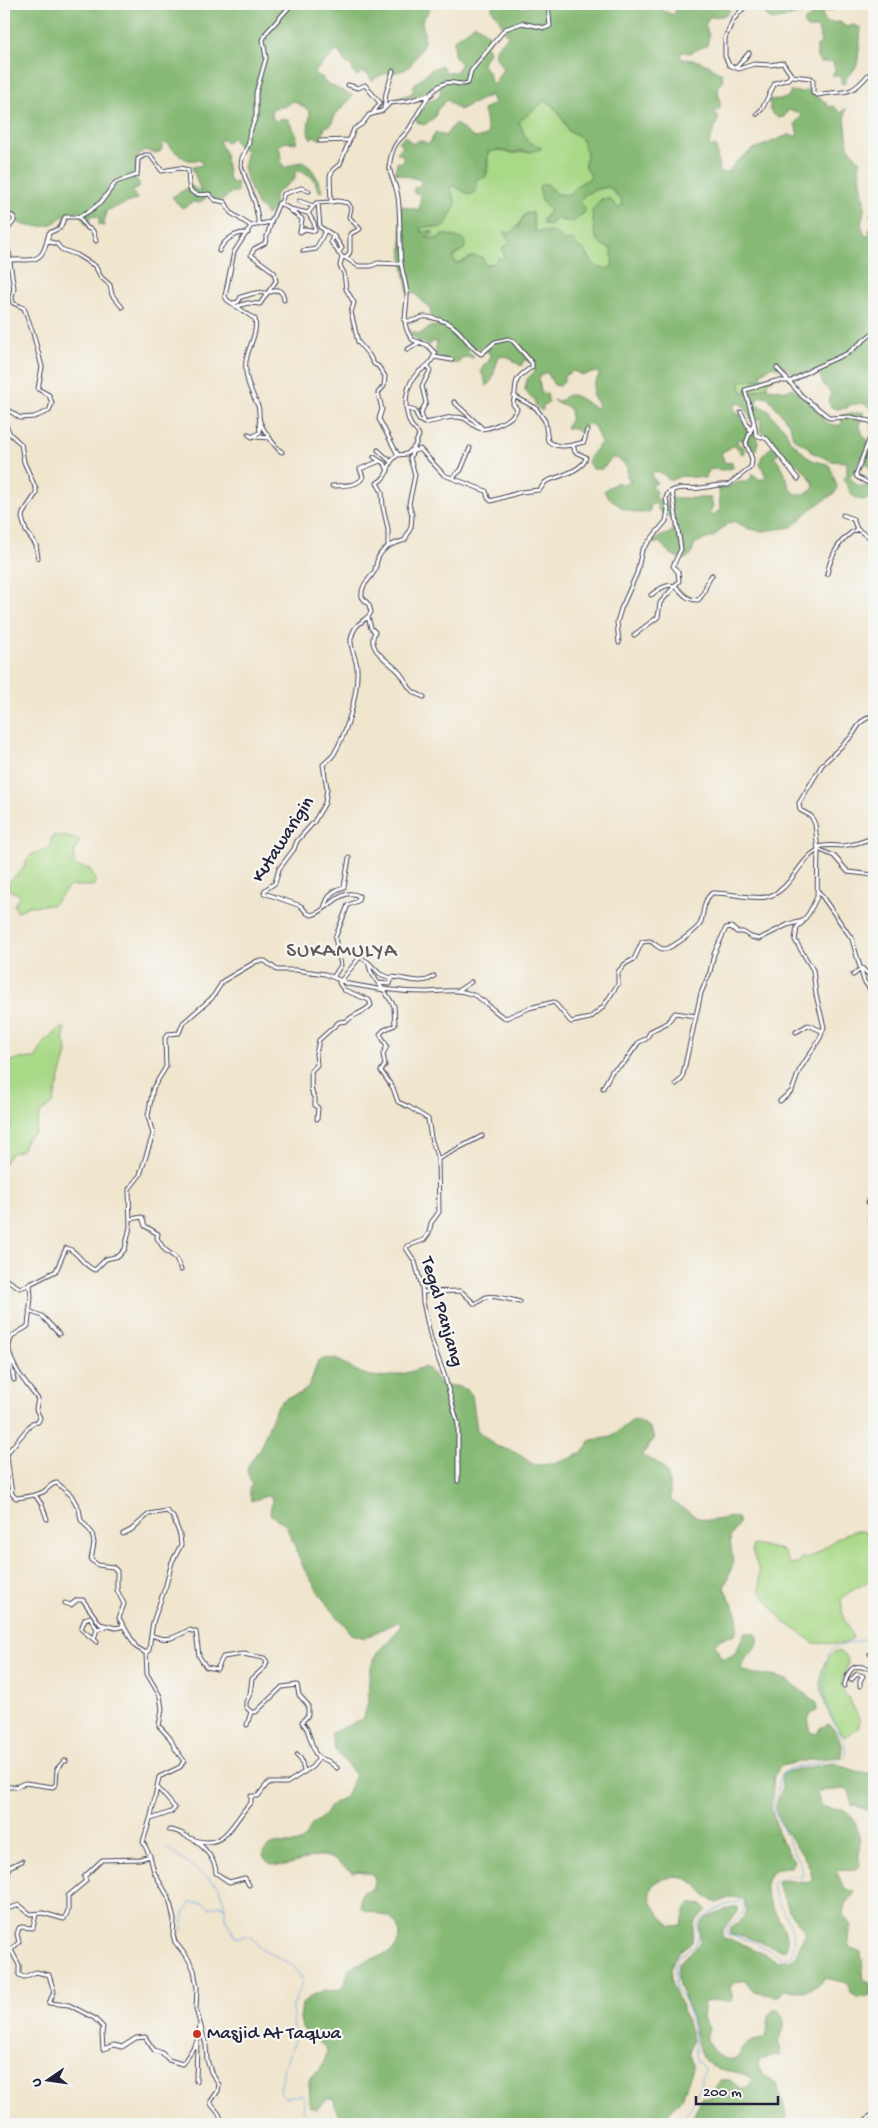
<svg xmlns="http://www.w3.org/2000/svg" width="878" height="2128" font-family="'Gochi Hand',sans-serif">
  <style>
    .green { fill: #a9d987; stroke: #667e61 }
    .forest { fill: #86b974; stroke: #546e58; fill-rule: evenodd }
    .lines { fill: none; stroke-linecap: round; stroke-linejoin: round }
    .stream { stroke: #76ade5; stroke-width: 1 }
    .street-casing { stroke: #413f51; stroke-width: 5 }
    .street { stroke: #fff; stroke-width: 3 }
    .poi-dot { fill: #c8321e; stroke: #f6f6f2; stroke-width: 2 }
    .labels { text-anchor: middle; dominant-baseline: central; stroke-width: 4.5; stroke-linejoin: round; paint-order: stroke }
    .street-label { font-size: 19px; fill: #22223b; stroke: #f6f6f2 }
    .poi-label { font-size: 19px; fill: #22223b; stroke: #f6f6f2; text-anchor: start }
    .quarter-label { font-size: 21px; letter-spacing: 1px; fill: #65585b; stroke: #f6f6f2 }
  </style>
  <rect width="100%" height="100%" fill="#f6f6f2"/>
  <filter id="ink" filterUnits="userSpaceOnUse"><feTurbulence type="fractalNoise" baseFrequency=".02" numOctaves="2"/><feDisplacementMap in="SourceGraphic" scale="10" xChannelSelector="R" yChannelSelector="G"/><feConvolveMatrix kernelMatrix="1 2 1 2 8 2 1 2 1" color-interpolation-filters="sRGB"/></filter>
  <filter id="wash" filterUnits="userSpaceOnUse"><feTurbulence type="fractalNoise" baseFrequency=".0096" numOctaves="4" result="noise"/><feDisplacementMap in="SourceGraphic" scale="20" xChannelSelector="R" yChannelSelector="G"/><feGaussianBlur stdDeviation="1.12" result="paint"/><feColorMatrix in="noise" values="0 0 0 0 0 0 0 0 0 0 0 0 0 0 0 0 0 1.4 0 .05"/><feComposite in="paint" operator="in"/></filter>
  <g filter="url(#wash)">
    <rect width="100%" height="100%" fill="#f0e5cd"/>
    <path class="green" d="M545,100C558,107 562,122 571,132L580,136L587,153C586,166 580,163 591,175L589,179L578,185L570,195L556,194L548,184L539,189L542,201L550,210L543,219V224L550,226L556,219C572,224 570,221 583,214L580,202L584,195L594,190L608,187L613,190L616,196L621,199L622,206L618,208L610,199H601C592,216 593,212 595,229C597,243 598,243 611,249L613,259L612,266L608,269L596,268L587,254L580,248L564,241L553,231L536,232L533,223L534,215L523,217C518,226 514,232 505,235L510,243L509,246H504L503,253L505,259L499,258L495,263L486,265C471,248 470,265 454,262L452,257L465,248L456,237C445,236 436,241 426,236L433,234L432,231L420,232V229C431,222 452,221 455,205C456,198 450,194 450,187L453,185L468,194L476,179L486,176L488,170V152C500,147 502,153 512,153C519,154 521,151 529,152L538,146L527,141L519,122Z
      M772,376L774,379L767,382V386L755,391L742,392L739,380H757Z
      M55,835L61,838L65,835L70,838L80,840L75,851L74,863L77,866L90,869L95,878L96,883L92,886H70L52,905L28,906L17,912L14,905L20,895L9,890C5,879 18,876 23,869C26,864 26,859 31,855C36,852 44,850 50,848L51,838Z
      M63,1027L65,1029L63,1040L66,1045L67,1053L54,1099L52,1104L40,1113L35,1133L28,1137L21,1151L11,1153L4,1164V1126L8,1131H10L12,1114L4,1111V1064L16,1059L36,1058L44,1042Z
      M853,1531H863L873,1538L874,1576C864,1586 851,1589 841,1599L843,1617L853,1638L844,1644L814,1643L783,1621L760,1591L759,1571L752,1550L753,1545L783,1550L789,1564H799L801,1558C815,1559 824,1547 835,1540C841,1536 848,1534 853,1531Z
      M836,1651C858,1657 843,1670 842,1684C842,1688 844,1692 845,1696L849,1698L860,1721L858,1728L845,1737C826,1718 807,1669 836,1651Z"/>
    <path class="forest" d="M4,4H433L422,21C425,41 427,41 415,58C411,64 409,69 401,71C388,74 384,71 372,81L368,74L362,72L358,76L352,72L353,67L346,63L339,52L337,51L314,72L315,75L322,77L324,82L353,96L336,114L331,125L325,127L321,140L314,136L311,139C305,131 310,122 310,113L306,108L293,101L286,106L271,109L273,119L276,121L281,118L288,120L297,135L296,143L286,142L279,145L282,164L285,168L295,163L304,162C315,170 317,179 323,191L320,192C316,188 317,184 314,180C310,174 302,171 295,171V179L277,192L274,198L275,209L266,215L264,210L257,205L243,169L247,150L238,146L233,138H231L227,143L222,139L219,141L225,154L229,180L232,183L237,182V192H232L223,200H217L209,195L200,203L193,202L182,208L172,197L191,186L201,192L192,167L202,165V162C196,158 192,162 186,159C179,156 172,149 168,143H163L161,151L156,153L144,150L137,158L136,173L134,176L139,183V188L132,191L137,199L106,211L104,226L99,225V217L90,216L89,225H86L80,211H75L73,215L61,217C53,228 32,229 19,223L16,215L4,209Z
      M497,4H514L521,8L526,7L529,4H630L632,6L640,4H659L662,10L673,15L680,4H723L725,8L730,10C725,18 718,16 710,17L705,25L709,35L707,45L690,53L682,52L680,56L682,59C697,59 709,64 722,74L723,81C713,88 723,100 719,110H714L719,117L709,143L710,146H716L719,171L723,173L729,171L736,162L752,150L788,135L798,136L795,123L801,117L800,113L788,110L784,117L778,118L770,111V98L773,100L787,98L791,91C799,92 805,94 810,87L812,95L822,99L829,107L834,106L841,113L846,108L845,116L848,146L860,162L859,169L864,199V212L861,224L865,236L870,235L869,230L873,223L870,213L874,211V421L871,408L862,403L849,405L847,408L838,409L831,407L828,401L831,393L823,384L819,373L811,370L796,376L783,364L779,368L773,366L761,373L762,379L740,381L741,391L744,393L755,391L767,386L768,388L787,391L793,388L822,414L824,421C830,424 835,427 842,424V415L863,412V418L859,424L863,435L869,442L868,448H872L874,429V480L872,477L873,468L867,466L860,456L854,472L849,476L858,486L874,487V498C854,504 851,495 844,478L847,476V462L832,461L811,452L809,448L793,438L790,425L767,396L758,397L756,403L769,411L771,415L785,429L790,440L810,459C831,468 827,456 835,481C837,486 838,487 835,493L812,508L792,527L762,531L749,529L734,521L727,524L713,537L695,543L691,555L685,559C674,558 666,551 660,542L654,544L653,541L657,538L672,532L674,520L659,511L656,503L650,505V512C632,516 616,506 604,492L606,489L618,482L621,485L631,481L627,476V467L617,458H612L602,469H592L588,462L589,457L601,443L594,426L587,423L583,434L574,429L566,428L571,418L570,410C566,403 558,406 553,400L559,401C562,400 564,397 566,396C576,391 588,407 598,408V403L592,395L595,382L600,374L596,372L583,375L573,371L564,376V382L559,386L554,385L547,372L541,375L539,379L541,393L547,394L549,403L543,405V410L541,411L535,405V399L530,397L525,389L527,379L535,371L533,367L534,363L524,360L521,366L508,357L499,356L491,382L487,386L481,371L484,364H487L490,357L489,352L481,351L471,346L468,351L474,356L473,358L468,357L461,358L459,363H452L435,356L437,341L432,342L430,345C419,341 411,340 408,328L412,332L420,334L432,326L435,327L437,323L431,319L430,307L422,302L416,294L408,293L402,260L401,206L419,210L421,194L414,193L413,189L421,185V180L395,173L397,162L402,163L404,156L397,153L403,146L402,144L398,142L405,136L412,144L420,140L429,144L436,132L445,136L455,123L474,138L486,136L488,132L483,110L494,103L491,95L459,110L447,100L437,110L435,117L424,125L417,122L416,118L427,102L438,98L441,91L438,85L424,93L399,101L398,98L410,94L414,90L413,86L430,70L441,65L447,73L455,72L459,68L460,63L454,55V40C460,34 470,30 475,24L492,37L490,41L486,44L489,52L482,64L488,72L492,84H494L503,69L495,55V49L508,36C502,27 500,18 492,10V6ZM545,100C556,106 564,119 568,131L580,136L587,153C586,167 581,162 591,175L589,179L578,185L570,195L556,194L546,183L539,186L542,201L550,210L542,222L550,226L556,219L573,222L585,212V207L580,202L584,195L594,190L608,187L613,190L617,196L621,199L622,206L618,208L610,199H601L592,211L595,236L600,244L611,249L613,259L612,266L608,269L596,267L584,250L577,246L573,239L564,241L553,231L536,232L533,223V212L525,214L518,227L511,233L504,232L510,243L502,248L505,259L498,258L495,263L486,265L482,257L473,256L459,263L455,262L453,257L465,248L466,243L464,239C457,238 447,233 441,235L439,239L428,238L426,236L433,234L432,231L421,232L420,229C429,224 437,230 445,226L456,204L450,187L455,186L470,195L476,191L478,186L476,179L486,177L488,152L502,150L512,153L521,151L531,152L541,149V147L527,141L519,122ZM739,403L745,407L751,419H760L761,423L760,431C766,435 772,436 774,444L762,456L760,463L766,477L760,480L752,473L751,478L744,483L741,480L727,488L717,487L719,490L720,509L713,516L709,513L713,506L711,498H671L672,505L669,507L654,496L656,492L652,485L657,483L651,475L654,471L663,474L670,481L681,476L705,478L710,469L723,470L733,468L732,462L725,463L721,453C723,452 733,446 735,445L742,454L745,453L744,447L741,446L737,442L738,439H742L744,443L749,442L753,451L756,450L758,442L753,431L746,429L743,419L734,409V405ZM781,451C794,463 807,469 814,485C813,490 811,491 806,493C791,499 788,484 785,474C784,468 778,462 774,457Z
      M790,4H841L833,10L821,12L827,23L840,22L846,27L854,25L861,28C861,30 858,62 857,65C855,70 850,74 846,78V82L843,84L841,83V77L832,75L835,70L833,62H821L817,58V46L821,42L818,28H807L804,24L805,20L812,16V10L805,11L799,15L772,20L766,16L767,7C777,9 776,16 791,9L792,6Z
      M327,1358C342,1359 346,1366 359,1372C379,1382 405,1374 424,1367L429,1369L441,1385C452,1386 465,1385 472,1395L477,1430L496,1446L517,1453L534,1465L553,1464L571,1458L583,1452L590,1441C597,1438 604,1439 611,1437C616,1434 626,1424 634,1420C644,1421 652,1429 654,1439L641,1456C670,1465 668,1473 671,1501C684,1508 699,1522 714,1520C723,1520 729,1515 738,1518V1524L730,1538L733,1564L724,1588C731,1602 743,1619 735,1634L720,1639L715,1645L721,1658C740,1658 737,1644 745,1633H755L758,1637C760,1647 753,1651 747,1657C745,1660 743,1665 741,1668L742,1670L754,1674L771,1675L787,1680L817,1703V1711L812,1713L808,1719L811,1732L817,1734L820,1728L829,1724C839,1733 842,1744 842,1757L808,1760L781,1766L774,1776L771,1808L781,1841L794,1861L791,1867C782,1867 775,1868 770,1875C752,1900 798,1928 785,1951L744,1936L731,1935L730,1929L743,1918L747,1911L744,1899L731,1897L717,1903C706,1899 699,1884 687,1879C681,1877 674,1877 668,1878C635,1884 655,1914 672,1926L682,1925L685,1910L691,1903L702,1904L706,1910L694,1923L692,1942L678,1952L673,1961L671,1970V1978L676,1996L682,2006L690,2032L692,2040L689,2052L693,2068L682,2098L660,2124H345L339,2118L333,2098L328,2099L317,2109L310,2107L309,2081L311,2076C320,2071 327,2060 327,2049L302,2028L300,2018L302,2004L309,1997L323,1991L338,1990L343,1987L350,1967L391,1952L397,1945L400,1935L397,1925L390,1917L365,1910L361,1907L360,1897L362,1892L372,1889L375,1879L372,1874L358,1871L353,1873C345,1867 334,1857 323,1856C306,1854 274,1879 263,1855C269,1835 290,1850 303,1840C308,1836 308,1831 311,1826C314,1822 320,1820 323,1816C334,1802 328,1804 346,1797L355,1774L335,1750L331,1733L361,1720C373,1703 365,1683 372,1664C378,1647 399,1636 401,1623L396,1622L365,1638L352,1634L323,1599L304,1569L286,1525L270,1514L272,1500L270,1495L251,1501L249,1489L252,1484L247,1471L248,1466L260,1448L276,1408C285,1393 300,1398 308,1387C313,1380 314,1369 318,1361Z
      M827,1764H837L855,1771L874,1774V1812L852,1805L850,1793L847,1789L819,1791L817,1794L821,1806L837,1810L841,1808C858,1816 861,1838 859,1854C858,1860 861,1861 859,1866L855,1870L839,1869L837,1873L844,1888L855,1892L846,1904L843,1912L846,1919L851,1925L848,1937L849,1947L861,1952L864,1981L871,1983L870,1995L858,1998L851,1992L847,1983L825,1978C810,1994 804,1991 784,1990L779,1996H776L754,1992L745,1980L736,1982L730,1987L733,2000L727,2002L716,2000L704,2002L702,2017L709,2028C708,2032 706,2035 707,2039C710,2050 725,2065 737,2057C741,2054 739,2055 741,2050C745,2041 755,2039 764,2038L767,2034L769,2015L775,2008C787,2016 786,2030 778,2040L781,2050L780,2055L760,2060L757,2064L762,2074L777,2085L787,2116L785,2124H689L703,2097L710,2098L720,2080H730L742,2090L747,2088L753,2080C744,2068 713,2075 703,2058C696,2047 693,2020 688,2006C686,1999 681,1993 679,1985C678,1980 677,1972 678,1966C682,1955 693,1954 698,1945C702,1938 699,1936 699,1930C699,1915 724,1911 735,1907H738V1912L723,1929V1936L725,1938L750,1947L778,1961L792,1959L796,1955L804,1935V1930L791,1914L777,1884L778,1881L785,1880L808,1883L812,1879C812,1856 779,1833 776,1809C775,1801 782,1794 782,1787C782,1783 781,1779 781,1775L785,1772Z"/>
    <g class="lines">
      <path class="stream" d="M4,210L15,216L18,220L4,236
        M166,1848L220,1887L225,1908V1918L235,1937H242L248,1935L254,1939L259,1947L293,1966L301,1977L302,1983L293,2007L294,2043L284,2067L280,2092L285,2097L301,2095L304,2097L303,2114L292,2124
        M176,1936L182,1929L184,1913L190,1903H204L210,1908L219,1905L224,1907
        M672,2124C696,2112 696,2092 705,2070L696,2059L693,2031L686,2002L676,1989L675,1965L678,1956L695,1946L699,1934L697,1926C706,1911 725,1905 741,1901L745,1905L742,1915L726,1928L728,1935L752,1941L783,1958L791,1955C804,1933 776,1908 772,1884C780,1875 791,1876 802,1877L803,1871L773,1808L780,1778L789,1769L822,1762L839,1761L846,1756L844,1741L826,1705L825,1679L828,1655L834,1647L874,1637"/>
    </g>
  </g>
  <g filter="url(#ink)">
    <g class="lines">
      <defs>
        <path id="street" d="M747,4L733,20L725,38V56L729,65L739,69L754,64L770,65L783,63L792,76L811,78L813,81V93L817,95C844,89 848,99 868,75H874
          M736,68L749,53
          M348,85L358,88L365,85L380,103L373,113
          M384,109L386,93L393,71
          M870,113L874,108
          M757,114L762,109L775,83L788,79L791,75
          M320,141L350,140
          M299,201L313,206
          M331,202L338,201L348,203L351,208L349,217L360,229L350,234V252L346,258L342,257
          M281,203L284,194L301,188L309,191
          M318,203L320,227L333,235L331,242L342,257L340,266L344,273L346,289L354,303L351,312L358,342L369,355L374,364L378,366L385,376L384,386L378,393L382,409L379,419L398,455L407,454L414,447
          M290,210L302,219L300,232L305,229L315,231L314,223L308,213
          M4,212L14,217V221L4,234
          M79,217L86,227L93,231L96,241
          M259,225L255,203L241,166L242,158L249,143V135L256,116V93L266,58L263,40L266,33L292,4
          M251,226L234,252L225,296L227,300L255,319C258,334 248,347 246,361C244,378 251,391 258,406C260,410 258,416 260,421C261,427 277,450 282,452
          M334,236L342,248L338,253
          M4,239L10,256L9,259
          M47,241L57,244L61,249L77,255L95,266L101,277L110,285L112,295L122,307
          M219,251C224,240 235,232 248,233
          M303,251L316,249L325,231
          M4,255L9,259L10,263L14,288L12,297L13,303L24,308L33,333L42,367L38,389L49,395L52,403L49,411L34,417L20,418L4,407
          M346,258L358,266H371L378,263L401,264
          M9,261C15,259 19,260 25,260C44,261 45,248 49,233L60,228L65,217H79L91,210L101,202L116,182L137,175L138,159L145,155H150L162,171L180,168L188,170C190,184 184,198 209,194L215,200L225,202L231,213L251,226L271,222L279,203L290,209L308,213L316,203L331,202L330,176L333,170L340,164L354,129L362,124L369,115L382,111L390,103L408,101L432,94
          M270,292L279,290L283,295L284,300
          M233,303L238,302L241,297C249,295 257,291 265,293L266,295L276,281L274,272L251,255L254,249L265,243L271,223
          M238,306L248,303L260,304L266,295
          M404,320C411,323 417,319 423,317C430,316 440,320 446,322C461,328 467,346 481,354L495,342L508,339L513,341L532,363V367C509,382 519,382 513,404L517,409C513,418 507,420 499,424C471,438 475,416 455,417C445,417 435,422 424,423L419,420L415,411L406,408
          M407,350L420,342
          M434,357L452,360
          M777,368L802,396L830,418L850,417L874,422
          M790,382L814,368L848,353L874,332
          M514,396L536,408L545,421L548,441C559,450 572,445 584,442L587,430
          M454,402L481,427
          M741,412L750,430
          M4,421L10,434L21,444L24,462L36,489V494L23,513L22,518L26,531L36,545L38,558
          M423,421L421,412L426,403L422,386L430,371L428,366
          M754,422L756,435L767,439L798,479
          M248,434L252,437L260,432L259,423
          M256,437L270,438
          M378,450L391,462
          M414,451L420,449L444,475L486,491L488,498L491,501L521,492L539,490C542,488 543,483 547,481C557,477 585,470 586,457L575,452L573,445
          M374,457L380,461
          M453,477L461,470L470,448
          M870,484L857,477L856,474L871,435L873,422
          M332,486C342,485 358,487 363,477L360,469L380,461L385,464L388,471
          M843,515L853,519L857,529
          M388,546V529L383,507L382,492L377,483C391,476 386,461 398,455
          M827,574C831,555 839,539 857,529L867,536L874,529
          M651,595C683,570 675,601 698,600C706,594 705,582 712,575
          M368,617L371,628L375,632C365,650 390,661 400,673C411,687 405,689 424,697
          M634,635L658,617L660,603L679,581L678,572L673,566L681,549L672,491
          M619,643L617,622L621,609L637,573L642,550L666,521L668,510L666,498L668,493C679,485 688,490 700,488C710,487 718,484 728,485L751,467L752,459L746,443L754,422L745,390L776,381H790
          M874,685V695
          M818,847C829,844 832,846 842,846C853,845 865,841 874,837
          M818,849L834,856L848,872L874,875
          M819,892L852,939L864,981L874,995
          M324,908C328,896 331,891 344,887L349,858
          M369,963L380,974L391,978
          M853,975L862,968L874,980
          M334,976L341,965L335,938L348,905L358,901L359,896C341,886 327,912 312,915L307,913L301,906L264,893L265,890L275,883L279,869L294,849L297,841L314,822L325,803L327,788L323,765C326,761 331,759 334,754C347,732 358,695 357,669C357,659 350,649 351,639C354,621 368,621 371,612L369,605L362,597C361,584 368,582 374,572C376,569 376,565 377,561C381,547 393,544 405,540L411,527L412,515L409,504L415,475L410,458L419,435C417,430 412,428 410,423C403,406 405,383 420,371C427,366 432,363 435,353L427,345L413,340C400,326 407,312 407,296C407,285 402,273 401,262C399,241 401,219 398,197C395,176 384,175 393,150C396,140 404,137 409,129C417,117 428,90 443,84C452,79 459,87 468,83L471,71L505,29L522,23L545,28L550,26L548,4
          M434,976C424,986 405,978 392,977L390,984L378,983L383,989C397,991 411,992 426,992C443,992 454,988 471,994C486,999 494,1014 506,1018L529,1008L554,1002L571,1022L590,1018L603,1007L618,984V972L625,964L634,959L642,942L650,941C654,943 658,948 663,949C670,950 699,929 701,922C704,912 703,900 712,893C728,892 752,900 766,897C791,892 798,860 818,850
          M459,990L471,982
          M796,1032L808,1025L822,1031
          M676,1084L682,1079L701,993L710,972L714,954L726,928L731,927L737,932H743L751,937L759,939L787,925L803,921L809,913L817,897L818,851L815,824L811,816L800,810L799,803L822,765L851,737L861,722L874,714
          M603,1088L612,1071L624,1063L639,1042L646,1039L651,1031L667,1023L675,1013L696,1016
          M780,1101L792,1091L799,1071L820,1038L824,1027L816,995L813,970L795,940L797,927L803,922
          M317,1119L318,1108L315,1105V1099C309,1091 312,1080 311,1071L317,1065L316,1054L319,1040L339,1022L347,1021C353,1014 364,1013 371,1005L369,1000L344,990L339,983L360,957L368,962L371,972L378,983
          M438,1159L482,1136
          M874,1185L868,1202L874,1208
          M131,1219L142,1217L145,1226L158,1234L157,1238L164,1249L176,1258L181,1270
          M870,1219V1216L874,1218
          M4,1278L20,1288L29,1285
          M422,1292L461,1291L475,1304C479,1302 482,1299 486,1297C492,1295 513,1300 520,1302
          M29,1311L42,1316L59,1334
          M10,1362L14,1380
          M35,1495L42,1505L47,1519
          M123,1534L131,1530L149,1514L167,1511L173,1517L180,1535L181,1545L172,1562L166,1585L153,1622L151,1635
          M65,1603L71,1605L77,1600H83L100,1624L116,1628L124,1626
          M94,1639L97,1629
          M97,1642L81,1629L85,1619L90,1617L97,1629L105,1627
          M146,1653L136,1647L119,1618L124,1604L117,1590V1571L113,1567L98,1565L91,1560L94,1543L92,1533L81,1520L79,1509L71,1495L57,1483C49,1484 49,1489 43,1492C35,1496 25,1497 16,1498L12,1494L7,1457L8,1452L32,1423L38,1422L40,1418L36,1409L38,1399C27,1385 0,1354 12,1337C16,1332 23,1330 28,1326L31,1297L30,1284L56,1271L66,1248C77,1249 82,1266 95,1270L106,1259L119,1256L125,1249L130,1227L129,1189L140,1175L153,1134L148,1116L153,1088L166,1067L165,1038L168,1034L179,1033L183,1023L212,998L223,981L257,961H265L277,970H296L325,974L349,984L384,990L394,1006L395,1025L384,1030L380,1034L387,1046L383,1054L385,1065L381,1071L393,1088L398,1102L409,1107L428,1119L431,1138L438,1159L439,1212L431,1223L429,1233L424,1240L407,1246L406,1248L415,1262L422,1287L423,1302L431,1339L444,1374L458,1424V1481
          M870,1654L874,1652
          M851,1680L857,1674L863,1676L860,1681V1686
          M844,1686C847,1678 849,1664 862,1667C867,1668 868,1669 874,1668
          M247,1725L251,1712
          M297,1755L301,1759L304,1771
          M4,1787H15L25,1783L53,1787L56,1784L57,1769L64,1761H66
          M151,1819L171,1812L175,1808L158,1788
          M169,1830C179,1830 186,1837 195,1840C226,1850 233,1821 251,1802V1796H258L268,1783H287L312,1767L319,1758
          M196,1841C205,1848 216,1861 216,1873L229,1882L245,1878L249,1885
          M4,1897L9,1888L7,1882L9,1867L22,1861
          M4,1910L19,1905L30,1914L43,1913L64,1919L68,1911V1896L86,1881L84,1877L102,1860L140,1859L150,1856
          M36,1914L33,1928L21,1927L19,1928L17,1934L19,1942L11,1950L19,1965V1975L24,1977L36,1972L49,1975L54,1992L49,2003L69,2005L94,2018L103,2027L102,2034L103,2049L114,2045L122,2047L136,2038L145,2037L154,2050L162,2053L169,2060L182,2064C184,2063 198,2040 199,2037C199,2033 199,2029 200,2025
          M196,2081L197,2042
          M223,2124L219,2114L211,2104V2101L218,2091L219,2085L211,2072L207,2060L206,2045L196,2009L197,1988L194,1970L189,1960L175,1942L173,1935L174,1920L169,1898L154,1872L150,1856L143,1842L151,1816L159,1777L180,1767L184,1761L176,1750L170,1738L159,1726L162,1709L160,1696L147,1674L146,1653L149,1650L151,1635C167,1642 174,1638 189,1630L196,1632L199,1656L206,1667L217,1669L223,1657L243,1654L264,1658L267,1662L265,1667L252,1679L250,1694L246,1702V1707L251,1712H256L282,1687L297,1685L299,1695L308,1705V1715L302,1722L307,1729L315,1753L319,1758L328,1761L337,1768
          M861,2124L874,2113"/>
      </defs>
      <use href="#street" class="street-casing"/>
      <use href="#street" class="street"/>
    </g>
  </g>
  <circle class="poi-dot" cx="197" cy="2034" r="5"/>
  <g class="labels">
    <g class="street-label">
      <text transform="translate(284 840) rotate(-57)">Kutawarigin</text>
      <text transform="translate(441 1312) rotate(74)">Tegal Panjang</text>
    </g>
    <g class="poi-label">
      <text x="207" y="2034">Masjid At Taqwa</text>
    </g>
    <g class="quarter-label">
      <text x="342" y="952">SUKAMULYA</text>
    </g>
  </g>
  <rect width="878" height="2128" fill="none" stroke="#f6f6f2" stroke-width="20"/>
  <g transform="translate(48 2080) rotate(257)" stroke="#f6f6f2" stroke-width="4" paint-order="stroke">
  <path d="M0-4L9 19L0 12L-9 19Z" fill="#22223b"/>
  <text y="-8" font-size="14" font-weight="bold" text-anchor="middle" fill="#22223b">U</text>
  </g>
  <path d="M696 2096v8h82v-8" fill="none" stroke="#22223b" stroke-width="2.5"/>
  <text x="703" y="2096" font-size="15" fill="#22223b" stroke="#f6f6f2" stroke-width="4" paint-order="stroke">200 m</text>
</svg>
